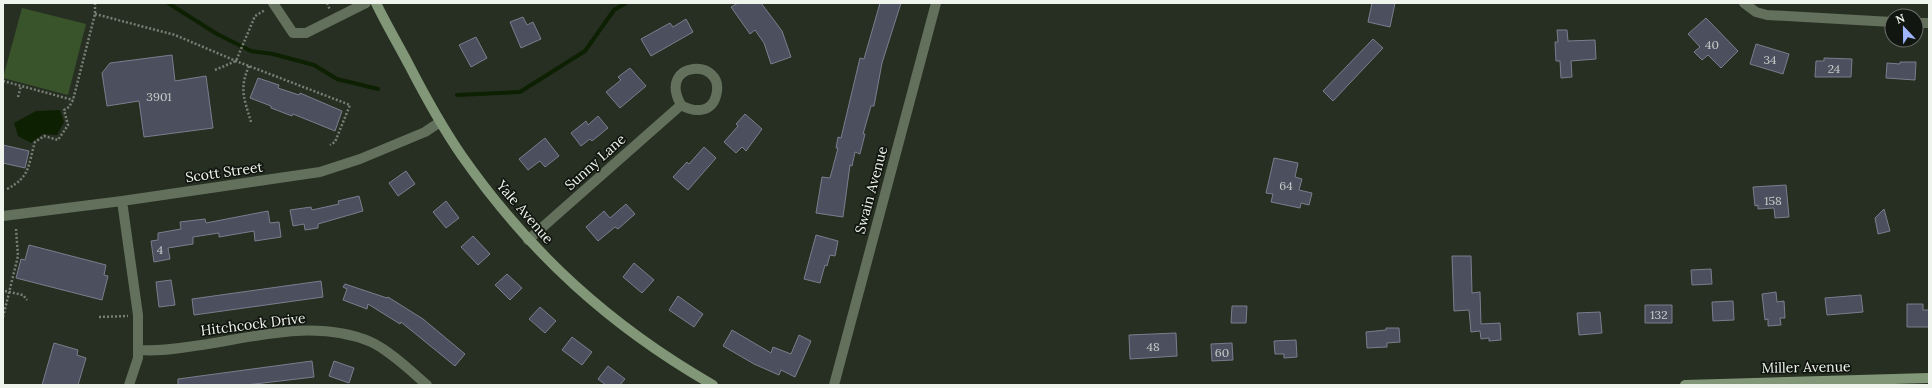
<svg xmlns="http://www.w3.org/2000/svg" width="1932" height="388" font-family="Lora,serif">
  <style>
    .green { fill: #39542a }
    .water { fill: #0d2102 }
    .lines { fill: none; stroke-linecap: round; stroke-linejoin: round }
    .stream { stroke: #0d2102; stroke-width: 4 }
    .building { fill: #4c505e; stroke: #797e8d }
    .path { stroke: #777e74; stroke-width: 2.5; stroke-dasharray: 2 2; stroke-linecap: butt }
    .minor { stroke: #63705c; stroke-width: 10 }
    .tertiary { stroke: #63705c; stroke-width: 10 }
    .secondary { stroke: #819777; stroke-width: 10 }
    .labels { text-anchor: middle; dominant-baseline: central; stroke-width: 3.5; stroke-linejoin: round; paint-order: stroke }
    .number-label { font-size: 12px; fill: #c6cbc8 }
    .street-label { font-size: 14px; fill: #eff4ec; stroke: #121610 }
  </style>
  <rect width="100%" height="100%" fill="#272f23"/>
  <path class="green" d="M22,8L86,24L68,95L3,78Z"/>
  <path class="water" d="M60,110L64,122L57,135L43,134L31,143L18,136L14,123L36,111Z"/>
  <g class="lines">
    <path class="stream" d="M168,3L217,34L251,51L273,54L314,65L337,79L378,89
      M457,95L520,92L585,51L614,10L626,3"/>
  </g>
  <path class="building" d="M738,3H761L782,31L791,57L771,64L764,43L755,30L750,34L731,7Z
    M880,3H901L882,63L874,106H871L863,134H865L860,154L855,152L852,166L850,165L843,217L816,213L822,177L830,178L838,148H836L838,137L841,138L860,58L864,59Z
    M1372,3H1395L1390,27L1368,22Z
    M523,17L527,25L533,22L541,39L521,48L510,22Z
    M1706,18L1738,51L1721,68L1708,55L1702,60L1694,52L1700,47L1688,34Z
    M686,19L693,32L651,56L641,39L670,23L673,27Z
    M1557,30H1567L1568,41L1595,40L1596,59L1571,61L1572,77L1561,78L1560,61H1556L1555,42H1558Z
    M476,37L487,58L471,67L459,45Z
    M1373,39L1383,48L1333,101L1323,91Z
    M1756,44L1789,54L1783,74L1750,64Z
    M172,55L175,81L206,76L213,128L144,137L139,101L107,106L102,73L110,63Z
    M1824,58L1852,59L1851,77H1815L1816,61H1824Z
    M1900,62H1916L1915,80L1886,78L1887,63L1900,64Z
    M630,68L646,86L620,108L606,92L621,80L618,77Z
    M258,78L279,85L278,88L299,95L300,93L342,111L335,131L293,114L292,116L271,108V106L250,98Z
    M745,114L762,129L746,151L742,147L736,153L724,142L738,126L736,124Z
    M598,116L608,128L592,141L590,139L581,146L571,133L586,121L588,125Z
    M545,138L559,156L545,167L540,161L528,170L519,159Z
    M3,145L29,151L25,168L3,163Z
    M704,147L716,158L688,190L673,177L687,162L689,164Z
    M1274,158L1298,163L1295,177L1302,179L1299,190L1312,193L1309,205L1301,203L1300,208L1271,202L1273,194L1266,193Z
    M406,171L415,184L398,196L389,183Z
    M1786,185L1789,217L1775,218L1774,208L1758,209V205L1755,206L1753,187Z
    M359,196L363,211L318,224V228L305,230L304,224L293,226L290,210L311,207L312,210L339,204L338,201Z
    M446,201L459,218L446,228L433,212Z
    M626,204L635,214L618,229L615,227L598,241L586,227L604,211L610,218Z
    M1884,209L1890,231L1878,234L1875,218Z
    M268,211L270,223L279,222L281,237L255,241L254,231L219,237V233L193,237V244L168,248L170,259L154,262L151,241L158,240V233L181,229L180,222L205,219L206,223Z
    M816,235L838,241L835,256L830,255L827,266L825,265L820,283L804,279Z
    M473,236L490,254L478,265L461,247Z
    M29,245L106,265L104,275L108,276L102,300L16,278L21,259L25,260Z
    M1452,256H1471L1472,293L1480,292L1481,324L1500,323L1501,340L1489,341V338L1481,339L1480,331L1471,332L1469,310L1454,311Z
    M634,263L654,280L642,293L623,277Z
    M1711,269L1712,284L1692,285L1691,270Z
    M507,274L522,288L510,300L495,285Z
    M171,280L175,305L159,307L156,282Z
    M321,281L323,297L194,315L192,299Z
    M345,284L387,298L388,297L423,319L465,354L455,366L401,322L400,324L368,304L367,309L343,300L347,289L343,287Z
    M1776,292L1777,302L1784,301L1785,318H1780L1781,325L1768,326V319L1765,320L1762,294Z
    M1861,295L1863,312L1827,315L1825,298Z
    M678,296L703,314L694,327L669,310Z
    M1733,301L1734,320L1713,321L1712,302Z
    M1907,304H1923V310H1929V327H1907Z
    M1645,305H1672V323H1645Z
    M1232,306H1247L1246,323H1231Z
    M540,307L556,321L545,333L529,319Z
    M1600,312L1602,333L1579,335L1577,313Z
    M1386,328H1399L1400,342L1387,343V347L1367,348L1366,332L1386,330Z
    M732,330L771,353L773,347L791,354L799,335L811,341L795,377L781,370L779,375L754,364L723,346Z
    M1176,333L1177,356L1130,359L1129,335Z
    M572,337L592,352L582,365L562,350Z
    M1296,340L1297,357L1284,358V354H1275L1274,341Z
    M54,343L78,350L77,355L86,358L78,385H42Z
    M1232,343L1233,360L1212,361L1211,344Z
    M312,361L314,377L246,385H178V379Z
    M334,361L354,368L349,383L329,376Z
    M608,366L625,379L620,385H606L598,379Z"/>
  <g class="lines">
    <path class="path" d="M327,3L330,10
      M95,14L175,35L236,61L350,105L335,142L330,145
      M249,66C239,89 244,98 251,122
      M215,70L236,61L255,16L265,10
      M3,81L73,100
      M18,97L21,86
      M7,189C31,177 28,164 35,142L44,136L58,140L68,125L64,110L69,107L73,100L95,14V3
      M5,291L23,295L27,300
      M3,317L18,256L16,229
      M99,317L128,316"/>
    <path class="minor" d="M273,3L293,33H306L366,3
      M1744,3L1756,12L1767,15L1892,22
      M1916,23H1929
      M122,201L138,315V358L129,385
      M3,216L122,201L320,172L360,159L425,132L440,122
      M528,240L681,105C693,112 711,114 716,96C727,57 656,60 681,105
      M139,350C162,352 185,347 208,344C262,335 319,320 371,342C389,350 412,372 427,385"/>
    <path class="tertiary" d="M834,385L936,3"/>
    <path class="secondary" d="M376,3C386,24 398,44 409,65C425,96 442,127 462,156C530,253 610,326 713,385
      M1685,385L1929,378"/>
  </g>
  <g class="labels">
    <g class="number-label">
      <text x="1712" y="44">40</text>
      <text x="1770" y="59">34</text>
      <text x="1834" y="68">24</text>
      <text x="159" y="96">3901</text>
      <text x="1286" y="185">64</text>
      <text x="1773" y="200">158</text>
      <text x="160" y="249">4</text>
      <text x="1659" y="314">132</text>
      <text x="1153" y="346">48</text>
      <text x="1222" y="352">60</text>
    </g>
    <g class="street-label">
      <text transform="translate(595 162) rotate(-42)">Sunny Lane</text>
      <text transform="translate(224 172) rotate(-8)">Scott Street</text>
      <text transform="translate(871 190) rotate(-75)">Swain Avenue</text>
      <text transform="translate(525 212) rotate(49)">Yale Avenue</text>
      <text transform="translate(253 324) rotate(-7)">Hitchcock Drive</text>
      <text transform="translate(1806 367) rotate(-1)">Miller Avenue</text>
    </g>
  </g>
  <rect width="1932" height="388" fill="none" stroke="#eff4ec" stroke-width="8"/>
  <g transform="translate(1904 28) rotate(338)"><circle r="19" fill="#121610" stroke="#6a6f68"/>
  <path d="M0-3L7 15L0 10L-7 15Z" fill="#9eb4fd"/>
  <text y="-6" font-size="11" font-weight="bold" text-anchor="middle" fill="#eff4ec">N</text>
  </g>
</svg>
